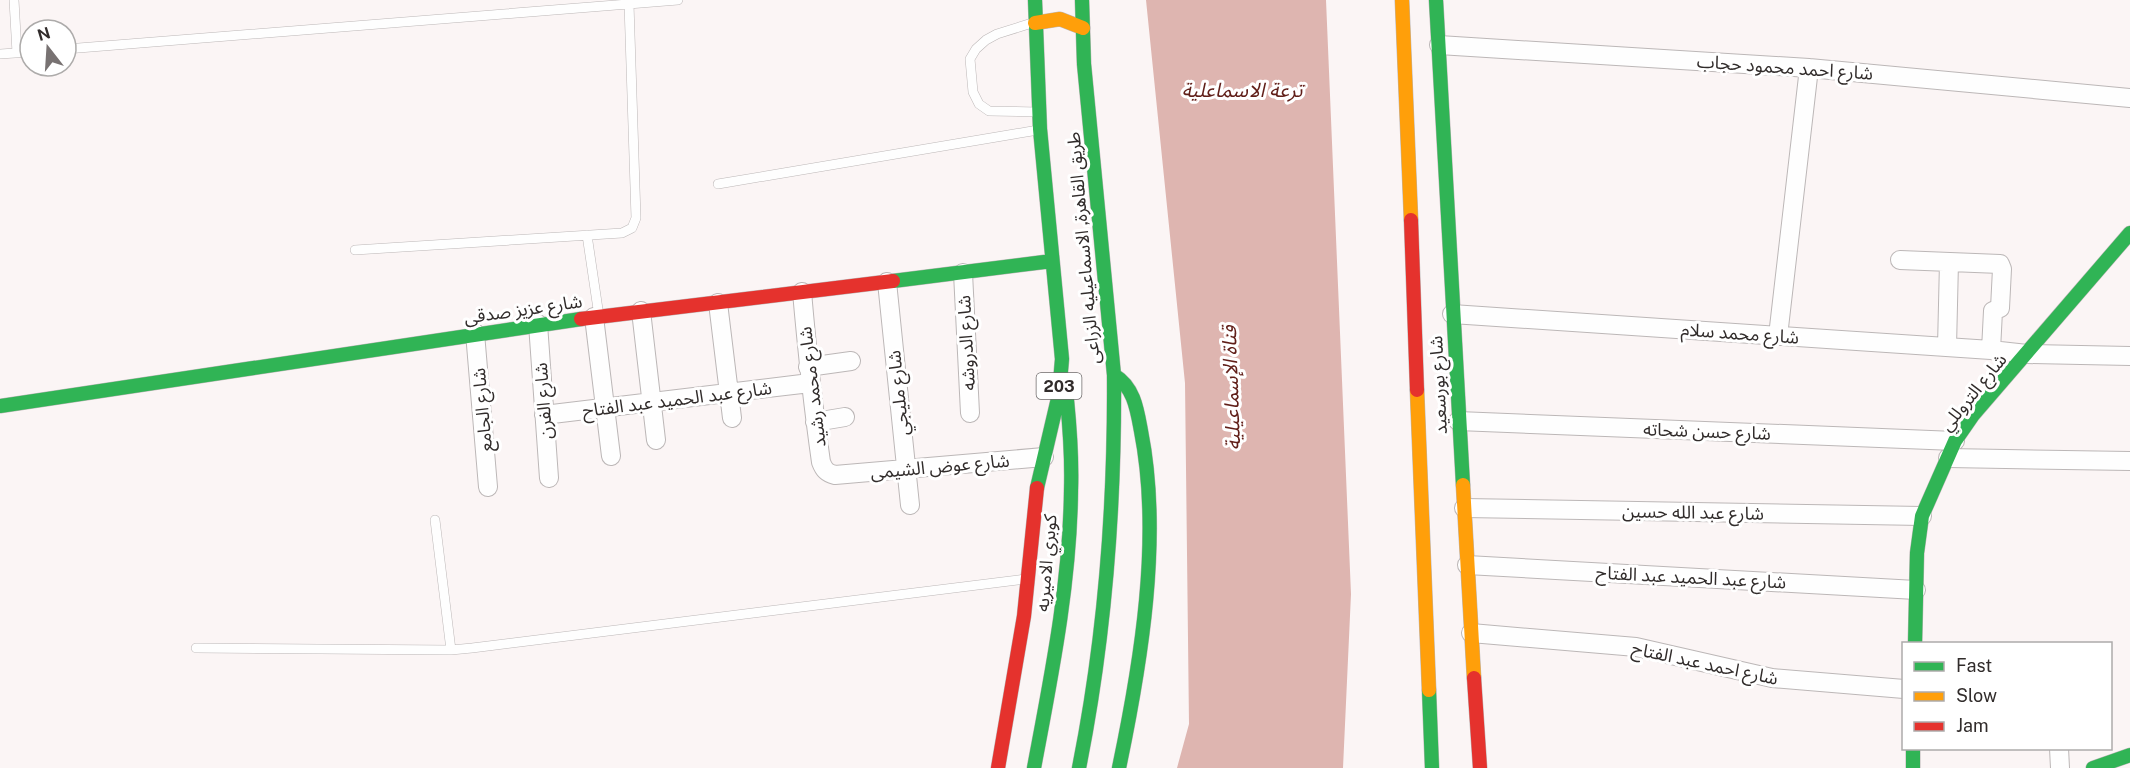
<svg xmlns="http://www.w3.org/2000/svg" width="2130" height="768" font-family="'Public Sans','Noto Sans Arabic',sans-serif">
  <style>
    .water { fill: #deb5b0 }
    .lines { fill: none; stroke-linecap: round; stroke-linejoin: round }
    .lane-casing { stroke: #bcb7b7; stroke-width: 10 }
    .street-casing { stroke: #bcb7b7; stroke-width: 20 }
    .fast-casing { stroke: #bcb7b7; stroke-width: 15 }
    .slow-casing { stroke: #bcb7b7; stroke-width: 15 }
    .jam-casing { stroke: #bcb7b7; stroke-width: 15 }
    .lane { stroke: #fefefe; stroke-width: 9 }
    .street { stroke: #fefefe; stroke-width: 18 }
    .fast { stroke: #30b455; stroke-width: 14 }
    .slow { stroke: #ff9f0a; stroke-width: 14 }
    .jam { stroke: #e5322d; stroke-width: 14 }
    .labels { text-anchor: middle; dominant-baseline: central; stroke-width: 6; stroke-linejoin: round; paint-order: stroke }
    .shield { fill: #fff; stroke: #6f6b6b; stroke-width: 1.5 }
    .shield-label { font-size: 16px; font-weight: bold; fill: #312c2b }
    .street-label { font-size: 18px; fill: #312c2b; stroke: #fff }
    .water-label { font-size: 20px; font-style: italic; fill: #601e18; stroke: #fff }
  </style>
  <rect width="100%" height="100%" fill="#fbf5f5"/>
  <path class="water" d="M1146,0H1326L1351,594L1343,768H1177L1189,724L1185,383Z"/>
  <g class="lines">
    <defs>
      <path id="lane" d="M14,0L17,53
        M1032,23L997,34L986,40L976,49L970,59L973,92L979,104L989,111L1037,112
        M66,49L678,0
        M0,54L30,52
        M718,184L1038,130
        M587,235L599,316
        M355,250L622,233L632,228L636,218L629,4
        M435,520L451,650
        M196,648L451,650L472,648L1026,579"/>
      <path id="street" d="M1439,45L1809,68L2130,98
        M1900,260L2000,264L2002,269L2000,308L1993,311L1991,350
        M963,273L970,413
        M887,282L910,505
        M802,292C807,349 813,406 821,462C824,470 827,473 835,475L1044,457
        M718,303L732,418
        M641,311L656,440
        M1452,314L1991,350L2027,354L2130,356
        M594,317L611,456
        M538,324L549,478
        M475,333L488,487
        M1778,336L1809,68
        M1947,347L1949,262
        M808,367L851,361
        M544,415L810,383
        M1458,421L1955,441
        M815,422L845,417
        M1948,458L2130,461
        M1464,508L1922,516
        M1467,565L1916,590
        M1471,633L1636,647L1772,678L1904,689
        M2059,748L2060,768"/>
      <path id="fast" d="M1035,0L1040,129L1062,359L1059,394L1037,488
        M1436,0L1463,485
        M893,281L1052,261
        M1114,375C1134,387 1137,409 1141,431C1162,537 1141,663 1119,768
        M0,406L581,319
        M1915,644L1917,553L1922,516L1955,441L1973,415L2130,233
        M1429,690L1432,768
        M1913,748V768
        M1034,768C1051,677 1070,585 1071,491C1072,461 1070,430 1067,400
        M1079,768C1105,638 1115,508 1114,375L1084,64L1082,0
        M2093,768L2130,755"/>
      <path id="slow" d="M1402,0L1411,220
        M1035,23L1060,19L1083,28
        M1417,390L1429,690
        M1463,485L1474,678"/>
      <path id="jam" d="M1411,220L1417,390
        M581,319L893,281
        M1474,678L1480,768
        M998,768L1024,616L1037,488"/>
    </defs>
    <use href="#lane" class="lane-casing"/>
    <use href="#street" class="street-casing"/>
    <use href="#fast" class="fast-casing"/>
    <use href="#slow" class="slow-casing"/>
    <use href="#jam" class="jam-casing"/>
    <use href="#lane" class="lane"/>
    <use href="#street" class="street"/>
    <use href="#fast" class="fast"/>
    <use href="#slow" class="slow"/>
    <use href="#jam" class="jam"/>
  </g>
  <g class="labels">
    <rect class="shield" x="1036.5" y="373" width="45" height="26" rx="4.5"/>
    <g class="shield-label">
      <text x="1059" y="386">203</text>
    </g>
    <g class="street-label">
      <text transform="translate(1785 67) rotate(4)">شارع احمد محمود حجاب</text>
      <text transform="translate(1083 248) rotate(-95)">طريق القاهرة, الاسماعيليه الزراعى</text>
      <text transform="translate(523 309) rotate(-8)">شارع عزيز صدقى</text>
      <text transform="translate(1740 333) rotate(4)">شارع محمد سلام</text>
      <text transform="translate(966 343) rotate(-93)">شارع الدروشه</text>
      <text transform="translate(1438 385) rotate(-93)">شارع بورسعيد</text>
      <text transform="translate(812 387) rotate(-97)">شارع محمد رشيد</text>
      <text transform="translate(1973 392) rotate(-51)">شارع التروللي</text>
      <text transform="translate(898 393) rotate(-96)">شارع مليجي</text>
      <text transform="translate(677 399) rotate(-7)">شارع عبد الحميد عبد الفتاح</text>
      <text transform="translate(543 401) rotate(-94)">شارع الفرن</text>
      <text transform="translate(482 410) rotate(-95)">شارع الجامع</text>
      <text transform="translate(1707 431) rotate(2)">شارع حسن شحاته</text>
      <text transform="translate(940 466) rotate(-5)">شارع عوض الشيمى</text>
      <text transform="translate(1693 512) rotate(1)">شارع عبد الله حسين</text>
      <text transform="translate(1046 563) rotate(-85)">كوبري الاميريه</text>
      <text transform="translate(1691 577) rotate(3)">شارع عبد الحميد عبد الفتاح</text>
      <text transform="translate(1705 663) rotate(12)">شارع احمد عبد الفتاح</text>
    </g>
    <g class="water-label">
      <text x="1242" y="90">ترعة الاسماعلية</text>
      <text transform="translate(1231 388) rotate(-92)">قناة الإسماعيلية</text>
    </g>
  </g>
  <rect x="1902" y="642" width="210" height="108" fill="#ffffff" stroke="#adabaa" stroke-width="1.5"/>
  <rect x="1914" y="662" width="30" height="9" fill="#30b455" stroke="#adabaa" stroke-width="1.5"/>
  <text x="1956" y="672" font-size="18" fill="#312c2b">Fast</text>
  <rect x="1914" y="692" width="30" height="9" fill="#ff9f0a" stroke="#adabaa" stroke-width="1.5"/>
  <text x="1956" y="702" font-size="18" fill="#312c2b">Slow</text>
  <rect x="1914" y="722" width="30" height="9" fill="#e5322d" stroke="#adabaa" stroke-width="1.5"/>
  <text x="1956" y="732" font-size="18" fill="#312c2b">Jam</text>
  <g transform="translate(48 48) rotate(343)"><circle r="28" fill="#ffffff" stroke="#adabaa" stroke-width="1.5"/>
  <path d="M0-4.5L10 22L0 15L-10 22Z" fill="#787272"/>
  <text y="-9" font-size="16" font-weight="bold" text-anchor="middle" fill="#312c2b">N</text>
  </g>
</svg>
